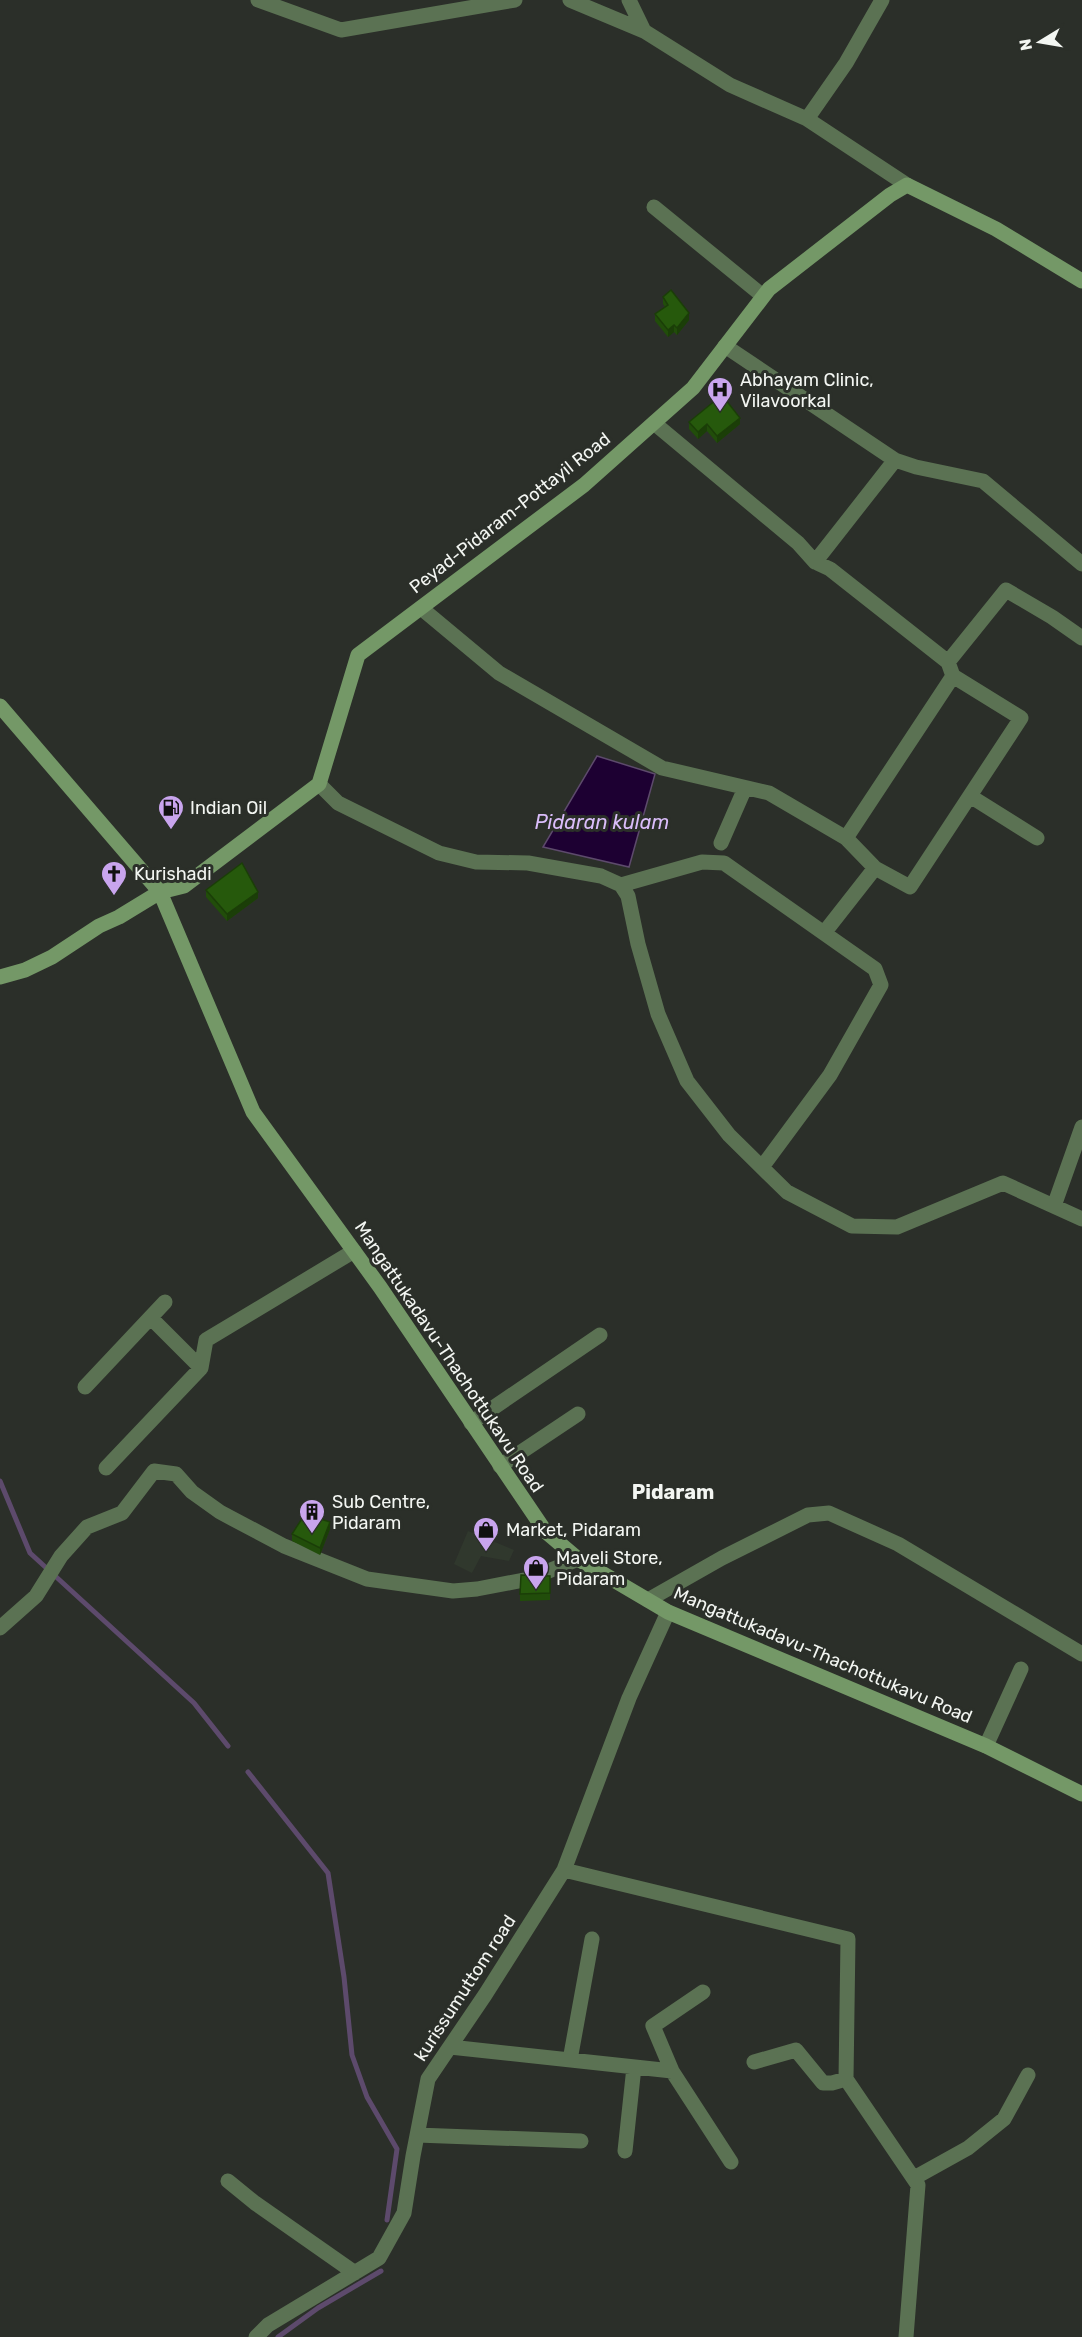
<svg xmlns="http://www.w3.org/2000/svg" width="1082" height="2337" font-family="Rubik,sans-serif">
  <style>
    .built { fill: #30382d }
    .water { fill: #1d0032; stroke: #5d4a6c; stroke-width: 1.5 }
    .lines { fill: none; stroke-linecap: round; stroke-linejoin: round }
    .stream { stroke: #5d4a6c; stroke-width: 5 }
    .street { stroke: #5b7253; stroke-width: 15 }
    .secondary { stroke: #749867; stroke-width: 15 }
    .wall { fill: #214d0a }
    .shaded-wall { fill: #1b3e08 }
    .building { fill: #26590c; stroke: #1b3e08; stroke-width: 1.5 }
    .labels { text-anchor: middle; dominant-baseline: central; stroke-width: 6; stroke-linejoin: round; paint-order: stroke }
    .poi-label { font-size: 18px; fill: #f3f6f2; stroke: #2b2f29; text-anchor: start }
    .street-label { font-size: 18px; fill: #f3f6f2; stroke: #2b2f29 }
    .water-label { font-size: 20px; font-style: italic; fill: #dabdfa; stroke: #2b2f29 }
    .neighbourhood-label { font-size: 20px; font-weight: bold; fill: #f3f6f2; stroke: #2b2f29 }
  </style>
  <rect width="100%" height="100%" fill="#2b2f29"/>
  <path class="built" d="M468,1531L514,1550L509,1561L481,1556L472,1573L454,1564Z"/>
  <path class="water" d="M597,756L655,774L629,867L543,847Z"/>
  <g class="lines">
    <path class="stream" d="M0,1481L30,1553L194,1703L228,1746
      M248,1772L328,1873L344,1977L352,2055L367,2097L397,2149L387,2220
      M278,2337L318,2308L381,2271"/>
    <path class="street" d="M258,0L341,30L515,0
      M570,0L644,31L730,85L807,119
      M629,0L644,31
      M882,0L846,63L807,119L907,185
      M654,207L763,296
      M725,346L895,460L916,467L983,481L1082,564
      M815,562L895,460
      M421,608L499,673L662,768L769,793L846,838L953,676L948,662L830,569L815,562L798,543L654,423
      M948,662L1006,590L1052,617L1082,638
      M319,784L338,803L439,853L476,862L528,863L601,876L621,885L628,896L638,944L658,1014L687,1081L729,1135L787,1192L852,1226L897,1227L1003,1183L1082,1219
      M970,796L1037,838
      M846,838L875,868L910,887L1021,718L953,676
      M721,843L745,788
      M621,885L702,862L724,863L875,969L881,985L830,1075L762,1167
      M824,933L875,868
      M1054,1206L1082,1127
      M151,1318L201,1368
      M85,1387L165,1302
      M471,1423L600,1335
      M500,1466L578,1414
      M106,1468L201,1368L206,1340L354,1251
      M648,1600L722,1558L808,1515L829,1513L898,1544L1082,1654
      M0,1628L36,1596L61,1556L87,1527L122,1513L154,1471L176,1474L192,1492L220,1512L284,1546L367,1579L453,1591L477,1589L529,1579L578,1559
      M986,1746L1021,1669
      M564,1870L848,1939L846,2079L918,2185L906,2337
      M703,1992L653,2026L672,2071L731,2162
      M450,2047L672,2071
      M570,2060L592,1939
      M754,2062L796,2050L823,2083H832L846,2079
      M417,2135L581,2141
      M625,2151L634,2067
      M914,2178L968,2148L1004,2119L1028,2075
      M228,2181L255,2203L355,2273
      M256,2337L268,2325L379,2258L404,2213L413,2156L428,2079L485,1995L564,1870L629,1698L668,1612"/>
    <path class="secondary" d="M0,706L160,892L253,1112L380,1287L545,1531L578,1559L668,1612L986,1746L1082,1794
      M0,977L25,970L52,957L99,926L119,917L160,892L184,886L319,784L358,655L584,485L693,388L769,289L890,195L907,185L996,229L1082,281"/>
  </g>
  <path class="wall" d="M663,297L689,320L677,335L674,332L668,337L655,321V314L665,307L663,304Z
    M689,422L740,424L717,443L707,431L698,439L689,429Z
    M206,890L258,898L227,921L206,897Z
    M330,1529L320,1555L292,1541V1534Z
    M550,1576V1600L520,1601V1594Z"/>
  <path class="shaded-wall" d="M689,313V320L677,335V328Z
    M674,325V332L668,337V330Z
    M740,418V424L717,443V436Z
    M707,424V431L698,439V432Z
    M258,892V898L227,921V914Z
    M330,1522V1529L320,1555V1548Z"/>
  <path class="building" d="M671,290L689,313L677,328L674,325L668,330L655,314L668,305L663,297Z
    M722,395L740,418L717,436L707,424L698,432L689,422Z
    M242,863L258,892L227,914L206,890Z
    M305,1514L330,1522L320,1548L292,1534Z
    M521,1575L550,1576V1593L520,1594Z"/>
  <defs>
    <symbol id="hospital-pin" viewBox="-11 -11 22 30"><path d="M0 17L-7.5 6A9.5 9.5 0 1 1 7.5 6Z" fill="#c9a5ee" stroke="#2b2f29"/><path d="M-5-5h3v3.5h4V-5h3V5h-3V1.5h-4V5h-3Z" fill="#111"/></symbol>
    <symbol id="fuel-pin" viewBox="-11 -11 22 30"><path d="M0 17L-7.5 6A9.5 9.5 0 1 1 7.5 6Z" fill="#c9a5ee" stroke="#2b2f29"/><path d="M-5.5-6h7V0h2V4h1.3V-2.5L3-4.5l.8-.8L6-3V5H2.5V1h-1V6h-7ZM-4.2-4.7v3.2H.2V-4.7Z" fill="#111"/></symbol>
    <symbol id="church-pin" viewBox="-11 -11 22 30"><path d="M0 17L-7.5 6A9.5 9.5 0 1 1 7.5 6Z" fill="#c9a5ee" stroke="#2b2f29"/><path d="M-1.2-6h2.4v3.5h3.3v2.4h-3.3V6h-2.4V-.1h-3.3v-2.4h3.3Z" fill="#111"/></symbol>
    <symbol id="building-pin" viewBox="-11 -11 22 30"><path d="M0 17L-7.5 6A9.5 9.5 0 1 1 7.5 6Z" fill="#c9a5ee" stroke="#2b2f29"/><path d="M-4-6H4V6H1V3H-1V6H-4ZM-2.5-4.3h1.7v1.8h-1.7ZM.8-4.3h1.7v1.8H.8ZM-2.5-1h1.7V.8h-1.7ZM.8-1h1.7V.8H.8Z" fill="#111"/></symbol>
    <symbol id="shop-pin" viewBox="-11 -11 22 30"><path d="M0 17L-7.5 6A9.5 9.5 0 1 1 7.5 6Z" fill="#c9a5ee" stroke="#2b2f29"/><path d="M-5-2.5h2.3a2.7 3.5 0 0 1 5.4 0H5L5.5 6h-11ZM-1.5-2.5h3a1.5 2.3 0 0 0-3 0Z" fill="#111"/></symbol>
  </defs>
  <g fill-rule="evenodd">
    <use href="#hospital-pin" x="705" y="375" width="30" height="40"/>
    <use href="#fuel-pin" x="156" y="793" width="30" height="40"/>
    <use href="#church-pin" x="99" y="859" width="30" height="40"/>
    <use href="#building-pin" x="297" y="1497" width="30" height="40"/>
    <use href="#shop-pin" x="471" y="1515" width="30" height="40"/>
    <use href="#shop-pin" x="521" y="1553" width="30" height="40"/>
  </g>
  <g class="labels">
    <g class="poi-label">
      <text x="740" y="380">Abhayam Clinic,<tspan x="740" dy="21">Vilavoorkal</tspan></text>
      <text x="190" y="808">Indian Oil</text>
      <text x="134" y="874">Kurishadi</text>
      <text x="332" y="1502">Sub Centre,<tspan x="332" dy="21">Pidaram</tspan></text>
      <text x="506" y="1530">Market, Pidaram</text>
      <text x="556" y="1558">Maveli Store,<tspan x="556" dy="21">Pidaram</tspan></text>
    </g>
    <g class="street-label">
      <text transform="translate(510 513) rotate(-38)">Peyad-Pidaram-Pottayil Road</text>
      <text transform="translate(449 1357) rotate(56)">Mangattukadavu-Thachottukavu Road</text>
      <text transform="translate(823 1655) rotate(23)">Mangattukadavu-Thachottukavu Road</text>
      <text transform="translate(465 1988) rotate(-57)">kurissumuttom road</text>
    </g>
    <g class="water-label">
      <text x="602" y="822">Pidaran kulam</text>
    </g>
    <g class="neighbourhood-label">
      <text x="673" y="1492">Pidaram</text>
    </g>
  </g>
  <g transform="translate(1040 42) rotate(259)" stroke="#2b2f29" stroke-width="4.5" paint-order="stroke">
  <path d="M0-4.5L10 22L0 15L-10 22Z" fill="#f3f6f2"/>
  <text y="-9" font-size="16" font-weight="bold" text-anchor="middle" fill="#f3f6f2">N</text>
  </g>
</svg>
